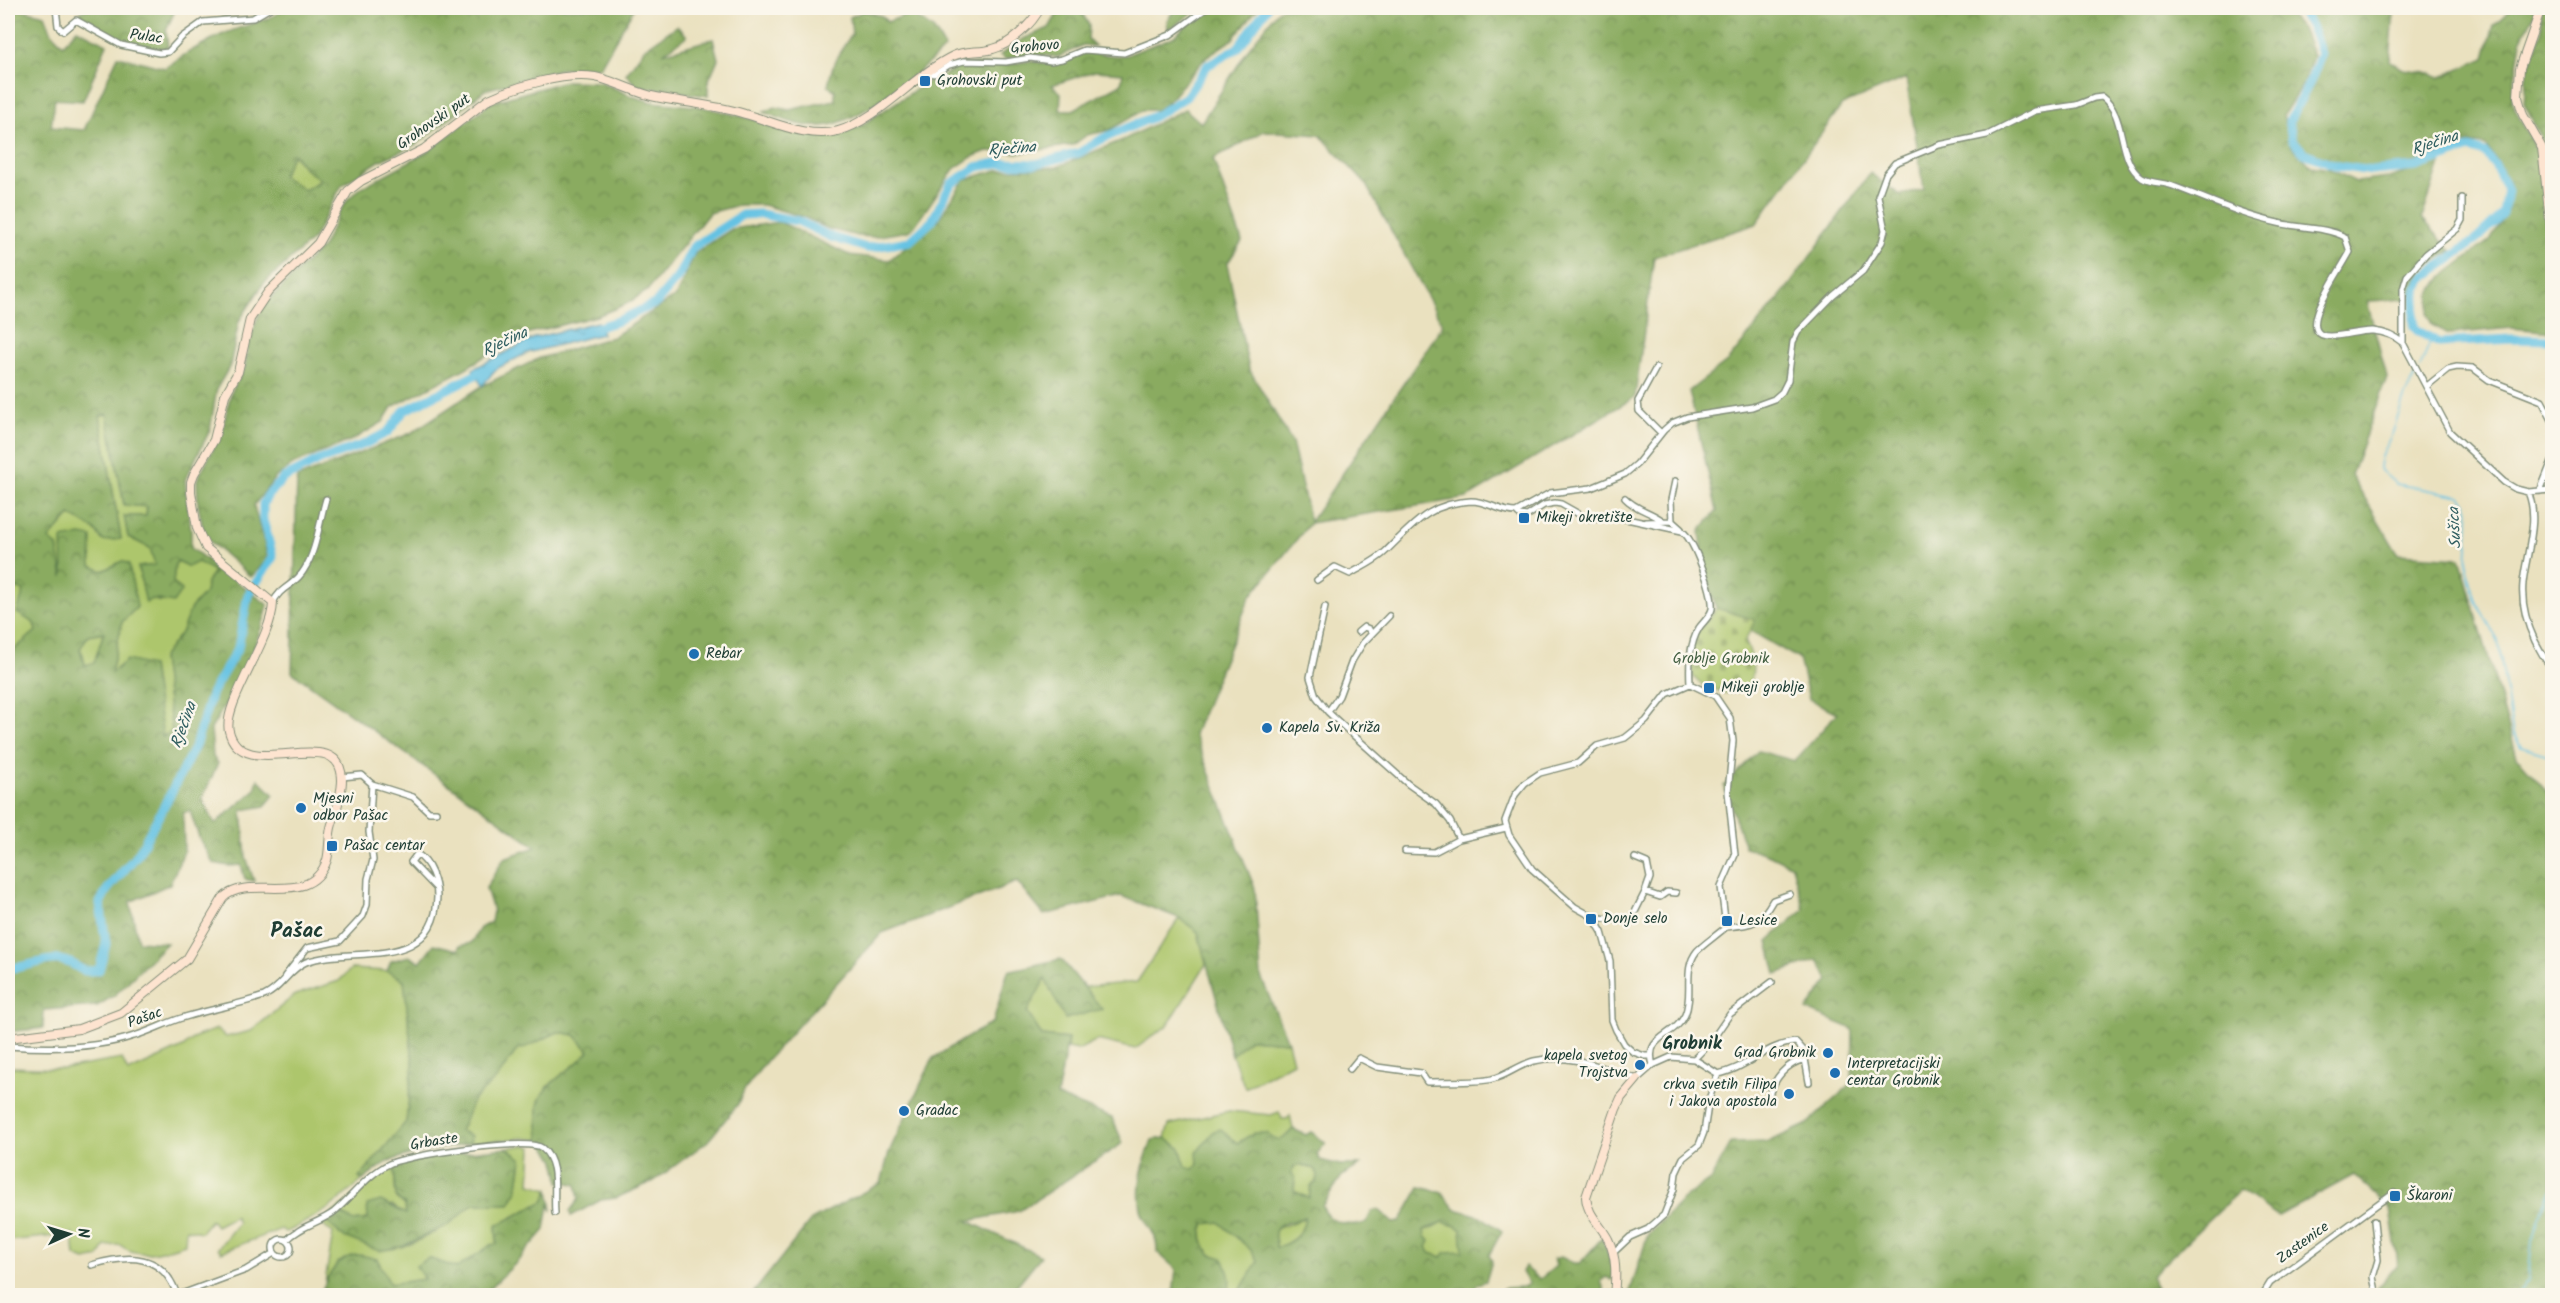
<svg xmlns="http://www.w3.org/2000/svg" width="2560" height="1303" font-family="Kalam,sans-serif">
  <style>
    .grass { fill: #adc66c; stroke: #668250; stroke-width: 1.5 }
    .forest { fill: url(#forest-crowns); stroke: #54744a; stroke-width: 1.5; fill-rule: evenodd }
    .cemetery { fill: url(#cemetery-stones); stroke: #668250; stroke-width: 1.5 }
    .water { fill: url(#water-ripples); stroke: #42808c; stroke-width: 1.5 }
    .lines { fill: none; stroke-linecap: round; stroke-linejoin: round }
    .stream { stroke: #65c2e3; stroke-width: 1.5 }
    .river { stroke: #65c2e3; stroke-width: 9 }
    .minor-casing { stroke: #848f7a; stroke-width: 8 }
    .secondary-casing { stroke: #848f7a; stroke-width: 10 }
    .minor { stroke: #fff; stroke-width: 5 }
    .secondary { stroke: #fde4d0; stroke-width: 8 }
    .poi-dot { fill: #1f6fb2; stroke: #fbf7ec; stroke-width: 2 }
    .labels { text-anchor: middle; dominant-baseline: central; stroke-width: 5; stroke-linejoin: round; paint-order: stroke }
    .street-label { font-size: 15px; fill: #1f3d34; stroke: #fbf7ec }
    .poi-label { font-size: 15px; fill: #1f3d34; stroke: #fbf7ec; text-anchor: start }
    .park-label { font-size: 15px; fill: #425f42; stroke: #fbf7ec }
    .water-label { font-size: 16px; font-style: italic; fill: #305e60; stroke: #fbf7ec }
    .quarter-label { font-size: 18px; font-weight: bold; fill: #1f3d34; stroke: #fbf7ec }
    .district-label { font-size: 21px; font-weight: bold; fill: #1f3d34; stroke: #fbf7ec }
  </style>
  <defs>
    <pattern id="forest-crowns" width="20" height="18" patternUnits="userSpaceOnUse" patternTransform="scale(1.5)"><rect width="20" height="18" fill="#8aab60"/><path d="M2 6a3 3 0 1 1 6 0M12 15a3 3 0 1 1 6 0" fill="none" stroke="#708c50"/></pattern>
    <pattern id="cemetery-stones" width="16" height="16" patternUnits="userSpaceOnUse" patternTransform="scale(1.5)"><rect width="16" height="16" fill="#adc66c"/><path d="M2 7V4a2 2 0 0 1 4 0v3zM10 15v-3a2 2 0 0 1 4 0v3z" fill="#8ca25a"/></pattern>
    <pattern id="water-ripples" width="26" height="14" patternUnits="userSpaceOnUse" patternTransform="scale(1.5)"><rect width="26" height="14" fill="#65c2e3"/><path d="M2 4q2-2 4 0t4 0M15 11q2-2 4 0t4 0" fill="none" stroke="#539fb9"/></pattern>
  </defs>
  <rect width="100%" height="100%" fill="#fbf7ec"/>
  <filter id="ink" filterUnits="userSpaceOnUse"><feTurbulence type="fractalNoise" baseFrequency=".0167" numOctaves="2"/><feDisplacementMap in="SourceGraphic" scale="12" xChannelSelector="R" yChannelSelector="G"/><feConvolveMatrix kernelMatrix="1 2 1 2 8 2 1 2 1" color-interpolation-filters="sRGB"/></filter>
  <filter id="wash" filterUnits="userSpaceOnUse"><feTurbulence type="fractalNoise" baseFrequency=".008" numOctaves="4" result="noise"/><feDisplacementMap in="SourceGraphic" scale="24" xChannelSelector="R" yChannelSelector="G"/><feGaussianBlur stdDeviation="1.35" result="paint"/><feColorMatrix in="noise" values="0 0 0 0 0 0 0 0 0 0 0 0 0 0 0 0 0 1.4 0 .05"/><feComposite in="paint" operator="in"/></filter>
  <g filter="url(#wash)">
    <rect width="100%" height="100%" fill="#eae1bf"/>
    <path class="grass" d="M293,154L306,170L321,179L305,190L282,177Z
      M107,413L124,505L147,506L146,516H125L128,537L150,548L156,566L138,567L146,602L151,599L161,602L173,583L175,564L179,561H198L214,571L207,582L205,593L191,608L181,633L162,658L172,731L162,737L152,666L111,674L122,622L137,607L122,561L103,571L90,566L63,539L64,583L49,539L70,515L94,529L103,541L121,538L100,415Z
      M10,588L25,590L36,631L8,655V590Z
      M104,632L94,663L85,665L83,654L80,649L88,635Z
      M1179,918L1198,932L1206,964L1168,1025L1135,1049L1097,1040L1078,1050L1067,1048L1068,1039L1042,1036L1027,1012L1045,978L1102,1010L1084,987L1137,982Z
      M351,969L387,971L404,980L413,1064L406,1122L359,1178L363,1180L328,1209L291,1230L285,1232L281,1229L221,1252L218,1248L238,1223L235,1216L216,1226L211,1220L201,1232L186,1229L185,1244C163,1251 139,1260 120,1245L105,1246L99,1257L85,1260L75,1256L73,1234L8,1241V1067L63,1069L122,1059L128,1072L183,1047L195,1037L217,1029L226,1037L251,1031L295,995L339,981Z
      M558,1032L575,1035L589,1051C576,1068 544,1082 539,1102C536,1113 539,1129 539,1140L523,1138L470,1143L471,1136L460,1131L474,1099L497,1078L519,1047L522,1049Z
      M1249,1039L1288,1042L1293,1062L1245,1088L1232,1055Z
      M1229,1111L1271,1115L1279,1112L1282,1119H1287L1290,1115L1293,1129L1284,1138L1278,1141L1271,1139L1237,1143L1221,1130L1193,1170L1186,1167L1180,1148L1165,1138L1169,1125Z
      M525,1145L532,1147L530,1184L549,1189L544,1201L496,1226L497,1244L491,1245L457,1268L428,1258L425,1279L390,1284L377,1259L338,1262L325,1282L333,1233L320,1223L390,1167L394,1166L396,1198L405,1205L406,1215L392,1205L368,1219L353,1221L342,1214C348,1223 355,1239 364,1244C396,1263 449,1225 473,1204H510L517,1192L522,1159L507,1148Z
      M1301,1165L1315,1169L1317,1175L1316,1182L1311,1186L1309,1199L1294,1192L1295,1177L1291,1172L1295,1166Z
      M1306,1217C1301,1236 1293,1241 1276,1248L1274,1235L1276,1229Z
      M1219,1222L1250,1249L1258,1261C1250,1274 1243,1296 1226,1295L1210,1254L1203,1243L1202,1230L1205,1224Z
      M1443,1222L1456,1226L1462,1230L1464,1251L1442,1257L1430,1253L1427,1247L1430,1241L1425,1237L1424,1230L1431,1229Z"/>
    <path class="forest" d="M15,8L45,15L52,33L63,45L77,29L107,44L83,101L55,99L51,127L84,130L118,56L165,68C185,54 204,42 226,33C248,24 268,21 287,8H634L600,67L560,69L485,90L419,143L379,161L342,185L313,239L263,284L239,321L230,366L217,388L210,430L185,480L191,531V548L268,605L265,617L246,669L211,729L213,757L218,763L202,799L215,824L255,790L258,779L274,795L265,806L242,810L246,857L254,881L245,879L241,865L229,866L213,863L200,840L190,811L183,813L184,851L170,884L130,902L138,941L167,943L115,995L97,1006L44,1010L43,1028L8,1032V655L36,631L34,623L17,613L24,590L10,588L8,590V74L10,51H8V10ZM293,154L307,170L321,180L305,190L282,176ZM107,414L124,505L147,507L146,516H124L128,537L150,548L155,565L138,567L146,603L151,599L173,603L182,590L173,583L175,564L178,561L188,567L198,562L214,571L207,582L205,593L191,608L181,633L162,658L172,731L163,737L152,666L127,660L111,673L122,622L137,607L129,564L122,561L103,571L91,566L92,537L81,535L62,539L63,577L57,546L49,539L70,515L94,529L103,541L121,539L100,416ZM104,632L94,663L85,665L80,649L88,635Z
      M89,8H176L166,31L168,47C138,55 107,32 83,17L80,12Z
      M215,8H265L255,14L223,16Z
      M1061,8H1079L1089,25L1088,39L1095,46L1083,45L1058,57L1030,54L1005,59L1000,55L1023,39L1049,28Z
      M1176,8H1200L1168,30L1167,20Z
      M1216,8H1258L1232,40L1207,56L1167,103L1157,110H1143L1110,130L1087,135L1073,145L1020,153L987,151L972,157L954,169L914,227L908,231L874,237L858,236L829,229L804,217L763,205H739L709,213L647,291L626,304L597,316L517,336L466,368L392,407L383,422L354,439L294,464L276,477L254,505C257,524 267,542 267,560L251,577L205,537L198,505L197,480L222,432L231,393L245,367L248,346L261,308L323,246L340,211L349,198L362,187L427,152L492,102L566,81L601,82L631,96L652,102L703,107L821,136L840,135L859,127L927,82L939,79L955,67L972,64L1006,65L1029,61L1051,64L1086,52L1116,56L1127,55L1173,37L1196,17ZM1095,71L1123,73L1121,84L1073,110H1060L1061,93L1052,85Z
      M1280,8H2283L2302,29L2313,56L2303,84L2283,115L2291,145L2311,166L2330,169L2356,182L2389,178L2441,161L2422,218L2451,251L2423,267L2408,299L2367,301L2387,377L2351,475L2398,554L2460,558L2517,757L2552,797V1295H2372L2398,1264L2390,1208L2354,1175L2278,1216L2240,1190L2151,1276L2160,1295H1629L1648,1234L1688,1195L1711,1179L1731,1143L1768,1142L1806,1125L1852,1083L1853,1029L1807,1010L1829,980L1818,960L1776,974L1768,941L1804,909L1792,866L1770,855L1745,847L1724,786L1758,751L1795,761L1837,713L1809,699L1799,659L1749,630L1755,620L1716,608L1704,563L1700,531L1717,511L1689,391L1728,361L1791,283L1870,173L1900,195L1924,189L1906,78L1842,105L1756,224L1654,257L1635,397L1467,498L1310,523L1250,597L1194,734L1255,889L1261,977L1288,1042L1249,1039L1232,1055L1198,932L1179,918L1121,896L1044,915L1017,882L882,933L768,1059L744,1090L738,1104L708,1141L654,1181L616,1198L601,1200L571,1216L570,1211L579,1199L576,1184L559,1182C558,1164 553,1152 539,1140C539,1129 536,1113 539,1102C544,1082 576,1068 589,1051L575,1035L558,1032L522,1049L519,1047L497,1078L474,1099L460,1131L471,1136L470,1143L405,1156L387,1162L363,1180L359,1178L406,1122L413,1064L404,980L387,971L391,961L409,956L420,962L434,944L458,950L459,946L471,943L480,928L491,922L493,911L486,888L504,858L536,847L292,672L297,478L411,433L482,386L540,358L613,337L676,296L695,253L732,229L780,222L849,255L889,260L938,220L964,180L997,170L1057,167L1125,139L1185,109L1201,123L1249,48ZM1264,131L1320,135L1365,183L1443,325L1310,522L1292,442L1249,369L1227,264L1242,241L1213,159Z
      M2300,8H2391L2394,13L2390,61L2403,69L2426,72L2439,78L2485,58L2494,25L2512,8H2535L2536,11L2521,41L2511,101L2546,171L2547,218L2552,258V332L2512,328L2449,334L2432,325L2428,314L2430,295L2443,276L2490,240L2504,217L2510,187L2498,163L2485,145L2465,143L2415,163L2371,169L2339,163L2306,151L2295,137L2292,121L2314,80L2323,54L2312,24Z
      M2541,8H2552V205L2551,159L2524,103L2527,69L2542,32Z
      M864,11L882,16L887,22L911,13L934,30L945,48C919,73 858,124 822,126C802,128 782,119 764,112L775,107L789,110L835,100V90L828,86C831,66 840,51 852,34L850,17Z
      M677,26L687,36L663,53L713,39L718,59L708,82V96L637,86L626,74L645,48Z
      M1061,959L1102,1009L1065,1019L1045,979L1027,1012L1042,1036L1068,1039L1057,1096L1112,1118L1123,1143L1019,1211L968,1221L1041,1256L1009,1295H755L754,1292L811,1220L881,1183L889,1152L933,1058L993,1022L1008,971Z
      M1221,1129L1237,1143L1254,1133H1267C1277,1146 1285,1138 1293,1129L1306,1135L1311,1132L1326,1143L1317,1154L1320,1160L1340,1165H1360L1342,1176L1322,1206C1329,1224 1349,1227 1366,1223L1372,1211L1378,1209L1394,1223L1400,1222L1420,1187L1442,1193L1455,1209L1480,1216L1502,1231L1489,1255L1492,1261L1486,1281C1477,1283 1474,1286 1474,1295H1233L1239,1292L1258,1261L1250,1249L1219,1222L1205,1224C1198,1235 1204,1245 1210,1254L1223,1258C1229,1273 1233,1280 1226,1295H1230H1173L1176,1269L1157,1252C1158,1230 1144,1226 1141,1209C1136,1185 1144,1161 1152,1140L1165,1138L1180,1148L1186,1167L1193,1169L1198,1164L1197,1152L1214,1131ZM1301,1165L1315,1169L1317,1175L1316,1182L1311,1186L1309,1198L1294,1191L1295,1177L1291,1172L1295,1166ZM1305,1217C1303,1235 1293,1242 1276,1248C1277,1242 1274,1238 1275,1233C1276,1222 1297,1221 1305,1217ZM1443,1222L1456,1226L1461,1230L1463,1251L1446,1252L1442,1257L1430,1253L1427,1247L1430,1241L1425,1237L1424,1230Z
      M507,1148L522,1159L517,1192L510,1204H473L448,1225L401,1247L379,1251L339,1235L338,1232L326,1222L335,1215L342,1214L353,1221L368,1219L367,1205L381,1201L406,1214L405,1205L396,1198L394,1166L432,1156Z
      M549,1189L552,1211L549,1205L545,1230L515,1264L483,1295H320C326,1279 337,1255 358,1255C364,1255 371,1258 377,1259L390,1284L424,1279L416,1266L428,1258L457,1268L491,1245L497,1244L496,1226L544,1201Z
      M1602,1238L1614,1270L1612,1280L1606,1277L1601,1281L1605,1293L1612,1292L1611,1295L1503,1296V1288L1523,1287L1529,1284L1522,1272L1525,1267L1540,1279L1556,1266L1554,1259L1561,1257L1573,1263H1580Z"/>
    <path class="cemetery" d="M1716,608L1755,620L1745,641C1757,662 1758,694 1726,693C1718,693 1712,686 1704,686L1693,677C1691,663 1691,645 1698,632C1704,623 1711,618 1716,608Z"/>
    <path class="water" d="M597,322L602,334L527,353L496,369L482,386L473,369L534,338Z"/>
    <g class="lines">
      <path class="stream" d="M2420,368L2431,339
        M2417,372C2403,394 2401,410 2392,434C2386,447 2379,455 2379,469L2396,484L2461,496L2467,503L2469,518L2467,569L2476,601L2498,641L2513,734L2521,747L2552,756
        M2516,1296L2528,1280L2532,1241L2539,1218L2552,1189"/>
      <path class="river" d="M2298,8L2311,26L2321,54L2311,80L2289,121L2292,139L2304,153L2338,166L2372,171L2416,167L2470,148L2485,153L2496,167L2507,190L2503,214L2477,239L2426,276L2417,288L2414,308V327L2418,331L2439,343L2512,339L2552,340
        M589,330L618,321L656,303L677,278L693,247L742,215L760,214L798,221L831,237L867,248L910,241L932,221L951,184L977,167L997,163L1036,164L1079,153L1102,139L1155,116L1186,97L1208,65L1238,48L1267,8
        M8,968C27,969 45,956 64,961C82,965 75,974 99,970L106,944L100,903L107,890L138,854L171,793L195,746L212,692L238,648L248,595L273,557L263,520V504L268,495L284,478L320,460L365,444L388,432L404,411L485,370"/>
    </g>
  </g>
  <g filter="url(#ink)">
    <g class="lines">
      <defs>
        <path id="minor" d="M56,8L58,26L63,31L76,20L121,45L159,53L168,52L182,37L203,22L253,18L270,8
          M928,73L935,74L949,65L964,61L1006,62L1030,58L1051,61L1062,59L1084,50L1124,53L1170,35L1207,8
          M2462,198V220L2457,229L2426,254L2407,276L2403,289V343L2450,432L2504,482L2516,489L2528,492L2552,490
          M1656,368L1638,401L1639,411L1661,433
          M2551,369H2552
          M2427,386L2448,369L2457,367L2473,368L2489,380L2542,401L2552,420
          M2540,491L2552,461
          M2528,492C2540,520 2526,553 2523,583C2521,604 2526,622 2535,641C2540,650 2545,661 2552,668
          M1625,498C1636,510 1650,511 1663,521
          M1516,512L1519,515L1527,516L1544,505L1555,503L1561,504L1586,518L1597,519L1613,516L1682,531C1694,540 1714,593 1712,609C1710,617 1703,622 1699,628C1689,645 1689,665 1690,684
          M1672,521L1671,500L1675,481
          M1646,522L1672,521L1681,529
          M1317,580L1335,567L1350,574C1362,567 1376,561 1386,551C1414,524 1429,503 1471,501C1487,501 1500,512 1516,512L1550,493L1591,488L1625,474L1637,464L1664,430L1672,423L1687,417L1752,407L1774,399L1782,392L1788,380L1793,342L1798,332L1833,296L1863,271L1882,242L1885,230L1878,196L1886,174L1895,163L1939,145L1987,135L2035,111L2076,105L2094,98L2102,97C2128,116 2116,160 2142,178C2152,184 2163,182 2173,186C2208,199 2241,215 2278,223C2299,228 2326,227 2345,237L2350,252C2340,270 2328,287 2320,306C2300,355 2351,329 2373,331C2384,332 2395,336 2403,343
          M273,603C280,586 295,586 304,570C317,550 319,522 326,499
          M1325,607L1310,677L1316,696L1328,712L1342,725L1408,784L1436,804L1450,821L1459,839L1506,828
          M1358,632L1364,627L1369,629L1371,633
          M1328,712L1339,696L1352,661L1363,643L1389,616
          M372,784L413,797L429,812H436
          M1405,851L1434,852L1459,839
          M1635,858L1647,863L1650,878L1645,892
          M1593,917L1630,922L1645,892L1660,897L1667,892L1676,893
          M1726,927C1754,924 1759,925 1773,900L1790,894
          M285,976L307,948L340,941L363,916L367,905L368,879L373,860L369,832L372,784L362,775L342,777
          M8,1046C48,1049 95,1049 134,1036C151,1031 167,1022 185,1017C211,1009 238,1005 264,996C281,989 289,969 306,962C352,945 435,973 437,897C437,882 430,862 417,854L411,862L435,887
          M1694,1059L1718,1074C1746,1069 1767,1044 1796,1042L1805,1052V1059C1785,1064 1775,1078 1768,1097
          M1805,1059L1809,1082
          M1653,1065L1671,1057L1694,1059L1710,1043L1730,1014L1772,982
          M1350,1069L1359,1058L1377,1067L1421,1073L1427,1082C1444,1081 1477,1083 1492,1079C1507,1076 1518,1065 1534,1061C1568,1052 1604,1068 1637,1079L1653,1065C1644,1035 1675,1037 1685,1015C1694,994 1682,969 1697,951C1705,943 1717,935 1726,927L1721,887L1735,855L1728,792L1733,741L1730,718L1715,696L1690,684L1667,694L1646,721L1625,738L1597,746L1578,763L1540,773L1525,783L1515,795L1505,821L1509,835L1532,869L1575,907L1593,917L1602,932L1610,961L1612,1020L1616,1030L1624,1044L1633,1052L1645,1056H1650
          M2374,1221L2378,1260L2373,1277L2377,1296
          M273 1248a9 9 0 1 1 18 0a9 9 0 1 1-18 0Z
          M287,1240C300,1226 319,1223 334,1212C352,1197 368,1174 389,1164C408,1155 529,1137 542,1148C560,1163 553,1191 555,1213
          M1613,1253L1630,1237L1648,1229L1664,1215L1674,1189L1676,1173L1683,1158L1699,1145L1704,1132L1709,1099L1718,1074
          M92,1265C129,1254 163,1253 177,1295
          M176,1296L246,1270L274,1253
          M2262,1296L2270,1283L2394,1192"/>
        <path id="secondary" d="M2541,8L2520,68L2518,97L2523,115L2542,148L2552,239
          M8,1038L79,1029L121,1013L187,959L223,898C250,872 310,910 327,860C330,849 328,836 332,824C336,811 342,794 342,780C341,719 243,787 229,731C222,705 272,639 273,603L206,548L197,528L191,492V482L194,474L214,440L225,395L238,372L250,319L268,292L318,243L348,191L361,181L424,149L489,99C517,86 565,72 595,77C616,81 635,93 656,97C686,103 716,105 745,114C774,122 808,139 838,131C876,121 917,73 953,56C965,50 980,53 993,49C1010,45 1033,23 1040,8
          M1614,1296C1616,1276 1617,1257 1608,1239C1600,1224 1587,1214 1586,1197L1616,1109L1621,1098L1637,1079"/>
      </defs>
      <use href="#minor" class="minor-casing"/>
      <use href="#secondary" class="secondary-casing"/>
      <use href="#minor" class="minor"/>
      <use href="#secondary" class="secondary"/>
    </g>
  </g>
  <g class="poi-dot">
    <rect x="919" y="75" width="12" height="12" rx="3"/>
    <rect x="1518" y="512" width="12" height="12" rx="3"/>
    <circle cx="694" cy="654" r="6"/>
    <rect x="1703" y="682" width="12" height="12" rx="3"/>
    <circle cx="1267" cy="728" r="6"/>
    <circle cx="301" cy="808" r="6"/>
    <rect x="326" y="840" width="12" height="12" rx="3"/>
    <rect x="1585" y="913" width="12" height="12" rx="3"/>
    <rect x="1721" y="915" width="12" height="12" rx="3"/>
    <circle cx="1828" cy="1053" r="6"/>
    <circle cx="1640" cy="1065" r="6"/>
    <circle cx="1835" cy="1073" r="6"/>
    <circle cx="1789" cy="1094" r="6"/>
    <circle cx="904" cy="1111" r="6"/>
    <rect x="2389" y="1190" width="12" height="12" rx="3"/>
  </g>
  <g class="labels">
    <g class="street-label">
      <text transform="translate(146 37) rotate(8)">Pulac</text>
      <text transform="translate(1035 47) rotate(-5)">Grohovo</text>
      <text transform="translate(434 122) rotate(-35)">Grohovski put</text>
      <text transform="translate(145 1018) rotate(-20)">Pašac</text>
      <text transform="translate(434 1142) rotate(-9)">Grbaste</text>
      <text transform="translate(2303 1243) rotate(-36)">Zastenice</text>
    </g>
    <g class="poi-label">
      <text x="937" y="81">Grohovski put</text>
      <text x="1536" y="518">Mikeji okretište</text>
      <text x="706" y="654">Rebar</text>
      <text x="1721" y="688">Mikeji groblje</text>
      <text x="1279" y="728">Kapela Sv. Križa</text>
      <text x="313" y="799">Mjesni<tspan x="313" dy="17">odbor Pašac</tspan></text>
      <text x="344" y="846">Pašac centar</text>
      <text x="1603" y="919">Donje selo</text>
      <text x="1739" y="921">Lesice</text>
      <text x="1816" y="1053" text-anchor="end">Grad Grobnik</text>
      <text x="1628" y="1056" text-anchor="end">kapela svetog<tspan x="1628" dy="17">Trojstva</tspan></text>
      <text x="1847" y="1064">Interpretacijski<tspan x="1847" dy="17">centar Grobnik</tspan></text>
      <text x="1777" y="1085" text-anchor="end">crkva svetih Filipa<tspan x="1777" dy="17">i Jakova apostola</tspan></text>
      <text x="916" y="1111">Gradac</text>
      <text x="2407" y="1196">Škaroni</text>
    </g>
    <g class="park-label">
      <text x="1721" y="659">Groblje Grobnik</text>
    </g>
    <g class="water-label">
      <text transform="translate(2435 143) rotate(-18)">Rječina</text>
      <text transform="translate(1012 149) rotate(-4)">Rječina</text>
      <text transform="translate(505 342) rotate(-25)">Rječina</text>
      <text transform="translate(2455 528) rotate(-93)">Sušica</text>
      <text transform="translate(184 725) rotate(-70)">Rječina</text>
    </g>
    <g class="quarter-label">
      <text x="1692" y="1044">Grobnik</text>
    </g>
    <g class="district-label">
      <text x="297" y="931">Pašac</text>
    </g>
  </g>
  <rect width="2560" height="1303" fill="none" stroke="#fbf7ec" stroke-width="30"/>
  <g transform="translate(69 1234) rotate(86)" stroke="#fbf7ec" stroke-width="4.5" paint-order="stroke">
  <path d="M0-4.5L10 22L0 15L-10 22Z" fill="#1f3d34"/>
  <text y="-9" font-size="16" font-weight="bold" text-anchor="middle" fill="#1f3d34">N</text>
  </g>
</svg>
